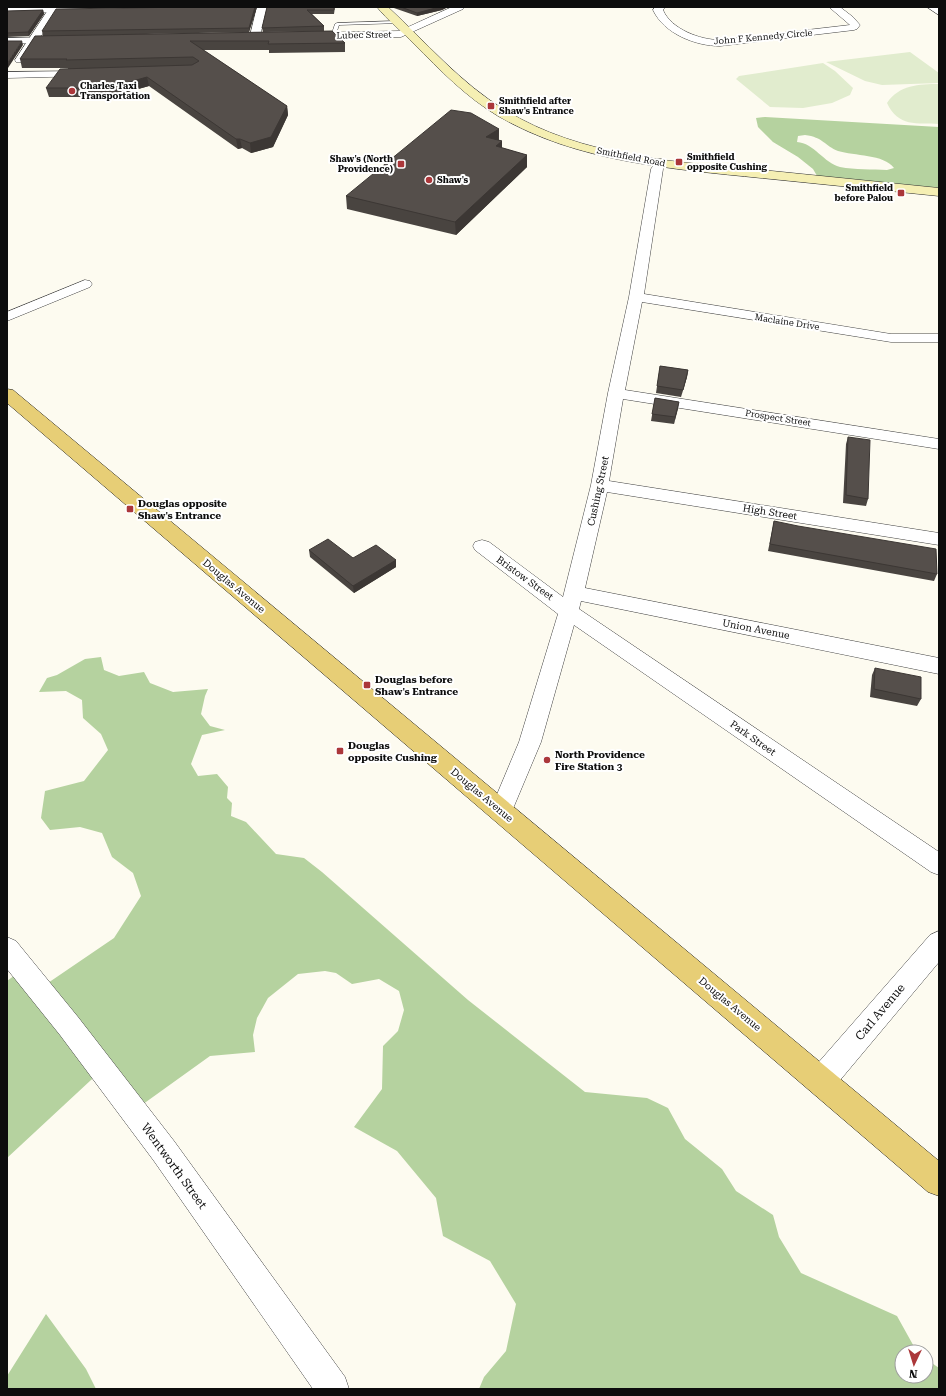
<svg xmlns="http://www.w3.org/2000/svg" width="946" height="1396" font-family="'Roboto Serif',serif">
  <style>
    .forest { fill: #b5d29f; fill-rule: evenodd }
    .pitch { fill: #e1ecce }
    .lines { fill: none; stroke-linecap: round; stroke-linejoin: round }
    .service-casing { stroke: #404040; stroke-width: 1 }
    .minor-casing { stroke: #404040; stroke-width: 1 }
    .tertiary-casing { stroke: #404040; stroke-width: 1 }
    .secondary-casing { stroke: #2f2f2f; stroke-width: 1 }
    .primary-casing { stroke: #1e1e1e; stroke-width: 1 }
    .service { fill: #fff; fill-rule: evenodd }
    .minor { fill: #fff; fill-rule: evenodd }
    .tertiary { fill: #fff; fill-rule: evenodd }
    .secondary { fill: #f5efb3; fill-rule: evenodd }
    .primary { fill: #e7ce76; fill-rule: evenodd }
    .wall { fill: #494440 }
    .shaded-wall { fill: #3c3734 }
    .building { fill: #554f4b; stroke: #3c3734 }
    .poi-dot { fill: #ab373a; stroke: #fff; stroke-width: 1.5 }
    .labels { text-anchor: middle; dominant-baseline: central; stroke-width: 4; stroke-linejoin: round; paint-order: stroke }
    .far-street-label { font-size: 9px; fill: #0d0d0d; stroke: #fff }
    .far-poi-label { font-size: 9px; font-weight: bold; fill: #0d0d0d; stroke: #fff; text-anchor: start }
    .street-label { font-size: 10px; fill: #0d0d0d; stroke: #fff }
    .poi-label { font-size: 10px; font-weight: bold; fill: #0d0d0d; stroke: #fff; text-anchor: start }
    .near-street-label { font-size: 12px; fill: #0d0d0d; stroke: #fff }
  </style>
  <rect width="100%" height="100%" fill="#fdfbf0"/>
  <path class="forest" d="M765,117L939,127V192L820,181L813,169L798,157L773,142L758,127L756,118ZM805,135C823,137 825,146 838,151C854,156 884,154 894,168L887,170C872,169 855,170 840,167C824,163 814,143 797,142L798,136Z
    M101,657L104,670L119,676L144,672L150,683L173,692L208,689L205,696L201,714L210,726L225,730L202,735L191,764L198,776L217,774L228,787L227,798L232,803L231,816L246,822L276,854L304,858L322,872L468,1000L585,1092L647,1098L668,1108L685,1139L722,1169L736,1191L773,1215L779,1237L801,1273L897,1316L917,1352H902V1376H926V1359L939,1368V1389H479L484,1377L506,1351L516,1304L490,1261L443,1236L436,1198L397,1151L354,1127L382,1089L383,1046L398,1031L404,1010L399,991L379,979L352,984L336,973L325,971L298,974L268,998L257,1018L253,1035L255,1052L210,1056L139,1107L107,1068L91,1080L7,1158V981L27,966L45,985L114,938L141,896L133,873L112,857L102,833L80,827L50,830L41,818L45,791L84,781L108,750L101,734L83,718L82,700L66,691L39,692L47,678L57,675L85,659Z
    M46,1314L86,1369L96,1389H7V1376Z"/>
  <path class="pitch" d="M910,52L939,73V83L882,85L865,81L826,62Z
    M823,63L835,71L853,88L850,95L832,103L803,108L770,107L736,79L739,76Z
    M939,84V124C917,123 898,127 887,103C899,85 919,84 939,84Z"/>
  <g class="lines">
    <defs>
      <path id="service" d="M398,21L400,23L339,25L335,37L331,36L335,24L337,23Z"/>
      <path id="minor" d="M50,7H60L24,62H16L15,60Z
        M257,7H267L260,36L255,39L250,36Z
        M655,7H665L663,10C671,29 700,40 720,40L850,25L829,7H840L853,17L860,25L857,29L854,30L720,46C696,46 664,34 653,10Z
        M927,7H938L939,15Z
        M84,71L88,72L89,74L88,76L7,78V72Z
        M661,159L665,160L667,163L663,169L644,294L891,334H939V342H891L642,302L625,390L939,439V449L623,399L609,481L939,533V545L607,492L585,588L939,658V674L581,601L579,609L939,852V875L931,872L574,625L541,742L512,811L509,818L501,821L493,818L490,811L519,742L558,614L475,550L473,546L475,542L482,540L489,542L563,597L591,485L608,393L629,297L651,169L657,160Z
        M85,280L90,281L92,284L90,287L7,321V312Z
        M939,931V962L831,1091L821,1095L811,1091L807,1081L811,1071L930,935Z
        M7,937L16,941L78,1017L174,1141L345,1377L349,1389H313L154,1161L60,1035L7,969Z"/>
      <path id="tertiary" d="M7,7H90L92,9L87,12L7,13Z
        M135,7H197L192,10L139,11L136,10Z
        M452,7H465L463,9L401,37L308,39L303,36L308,33L399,31Z
        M62,37L67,40L66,42L7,44V38Z"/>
      <path id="secondary" d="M377,7H388C426,42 460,83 505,110C581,157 676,162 762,170C821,176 880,182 939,188V196C880,190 820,184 761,178C672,169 577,162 498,116C466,97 440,70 414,44C403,32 387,20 377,7Z"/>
      <path id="primary" d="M7,389L13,390L939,1161V1196L928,1192L7,403Z"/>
    </defs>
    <use href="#service" class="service-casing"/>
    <use href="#minor" class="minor-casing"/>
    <use href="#tertiary" class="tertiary-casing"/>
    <use href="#secondary" class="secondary-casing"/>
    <use href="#primary" class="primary-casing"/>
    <use href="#service" class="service"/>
    <use href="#minor" class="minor"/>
    <use href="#tertiary" class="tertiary"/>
    <use href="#secondary" class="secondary"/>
    <use href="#primary" class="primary"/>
  </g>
  <path class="wall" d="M257,7L249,32L43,36L42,31Z
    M267,7H335L334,14H312L324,26V31L263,32L262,28Z
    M391,7H448L442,10L417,16Z
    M43,10L44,14L29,36L7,37V11Z
    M332,31L345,43V52L269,53V50H203L287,106L288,115L273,147L251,153L242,148L238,149L149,86L124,93L86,94L84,97H49L46,88L68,69V68H22L20,59L35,36Z
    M499,129V140L502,141V148L527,155V167L456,235L347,209L346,196Z
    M660,366L688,370L687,377L681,397L656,393Z
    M655,398L679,402L674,424L651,421Z
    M848,437L868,499L866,506L843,503L846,444Z
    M774,521L937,574L934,581L768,551Z
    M309,550L353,558L396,560V567L354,593L310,557Z
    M875,668L921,699L917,706L870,697L872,675Z"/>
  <path class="shaded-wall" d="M255,7H257L249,32V28Z
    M439,7H448L442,10L417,16V13Z
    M43,10L44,14L29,36L28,32Z
    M22,41L23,45L8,68L7,64Z
    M147,77L149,86L124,93L122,84Z
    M83,84L86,94L84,97L81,88Z
    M287,106L288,115L273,147L251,153L250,143Z
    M499,129L498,141L486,137Z
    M236,139H240L242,148L238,149Z
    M502,141V153L496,146Z
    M527,155V167L456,235L455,222Z
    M688,370L687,377L681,397L683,390Z
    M679,402L678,409L674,424L675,417Z
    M396,560V567L354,593L353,586Z"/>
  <path class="building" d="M191,7H255L249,28L42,31L56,9Z
    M267,7H334V10H307L324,26L262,28Z
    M401,7H439L417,13Z
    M43,10L28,32L7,33V11Z
    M332,31L345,43L268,44L269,41H190L287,106L271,137L250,143L240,139H236L147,77L122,84H83L81,88H46L60,69L192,65L199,61L193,57L66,60L67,59H20L35,36Z
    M7,41H22L7,64Z
    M451,110L471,113L499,129L486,137L502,141L496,146L527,155L455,222L346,196Z
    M660,366L688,370L683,390L657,386Z
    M655,398L679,402L675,417L652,414Z
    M848,437L870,440L868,499L846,495Z
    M774,521L798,526L936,549L937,574L770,544Z
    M328,539L353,558L376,545L396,560L353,586L309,550Z
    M875,668L921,677V699L874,689Z"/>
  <g class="poi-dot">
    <circle cx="72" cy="91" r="4"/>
    <rect x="487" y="102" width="8" height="8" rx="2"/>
    <rect x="675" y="158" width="8" height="8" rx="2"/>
    <rect x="397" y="160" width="8" height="8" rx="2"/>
    <circle cx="429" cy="180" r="4"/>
    <rect x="897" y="189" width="8" height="8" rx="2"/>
    <rect x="126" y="505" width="8" height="8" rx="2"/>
    <rect x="363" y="681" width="8" height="8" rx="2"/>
    <rect x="336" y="747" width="8" height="8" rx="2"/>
    <circle cx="547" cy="760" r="4"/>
  </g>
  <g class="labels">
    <g class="far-street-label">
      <text transform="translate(364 35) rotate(-1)">Lubec Street</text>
      <text transform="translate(763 37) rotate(-5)">John F Kennedy Circle</text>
      <text transform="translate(631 157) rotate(11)">Smithfield Road</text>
      <text transform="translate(787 322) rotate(9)">Maclaine Drive</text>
      <text transform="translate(778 418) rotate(9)">Prospect Street</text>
    </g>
    <g class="far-poi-label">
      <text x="80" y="86">Charles Taxi<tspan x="80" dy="10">Transportation</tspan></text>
      <text x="499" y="101">Smithfield after<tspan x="499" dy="10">Shaw's Entrance</tspan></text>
      <text x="687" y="157">Smithfield<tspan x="687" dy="10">opposite Cushing</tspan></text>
      <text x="393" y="159" text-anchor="end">Shaw's (North<tspan x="393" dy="10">Providence)</tspan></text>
      <text x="437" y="180">Shaw's</text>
      <text x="893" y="188" text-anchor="end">Smithfield<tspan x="893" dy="10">before Palou</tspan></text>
    </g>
    <g class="street-label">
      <text transform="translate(598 491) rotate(-78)">Cushing Street</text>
      <text transform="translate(770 512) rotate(9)">High Street</text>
      <text transform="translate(525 578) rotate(36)">Bristow Street</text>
      <text transform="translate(234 586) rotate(40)">Douglas Avenue</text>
      <text transform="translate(756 629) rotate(11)">Union Avenue</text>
      <text transform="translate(753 738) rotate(35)">Park Street</text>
      <text transform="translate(482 795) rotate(40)">Douglas Avenue</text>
      <text transform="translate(730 1004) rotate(40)">Douglas Avenue</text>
    </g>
    <g class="poi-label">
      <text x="138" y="503">Douglas opposite<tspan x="138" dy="12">Shaw's Entrance</tspan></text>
      <text x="375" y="679">Douglas before<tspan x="375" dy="12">Shaw's Entrance</tspan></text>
      <text x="348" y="745">Douglas<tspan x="348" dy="12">opposite Cushing</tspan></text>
      <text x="555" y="754">North Providence<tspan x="555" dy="12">Fire Station 3</tspan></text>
    </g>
    <g class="near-street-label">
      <text transform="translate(880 1012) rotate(-50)">Carl Avenue</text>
      <text transform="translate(174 1166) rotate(54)">Wentworth Street</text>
    </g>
  </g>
  <rect width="946" height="1396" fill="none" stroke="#0d0d0d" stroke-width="16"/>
  <g transform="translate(914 1364) rotate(184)"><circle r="19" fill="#ffffff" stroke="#9e9e9e"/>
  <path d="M0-3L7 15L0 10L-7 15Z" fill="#ab373a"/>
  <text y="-6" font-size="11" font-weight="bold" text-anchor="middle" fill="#0d0d0d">N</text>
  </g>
</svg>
